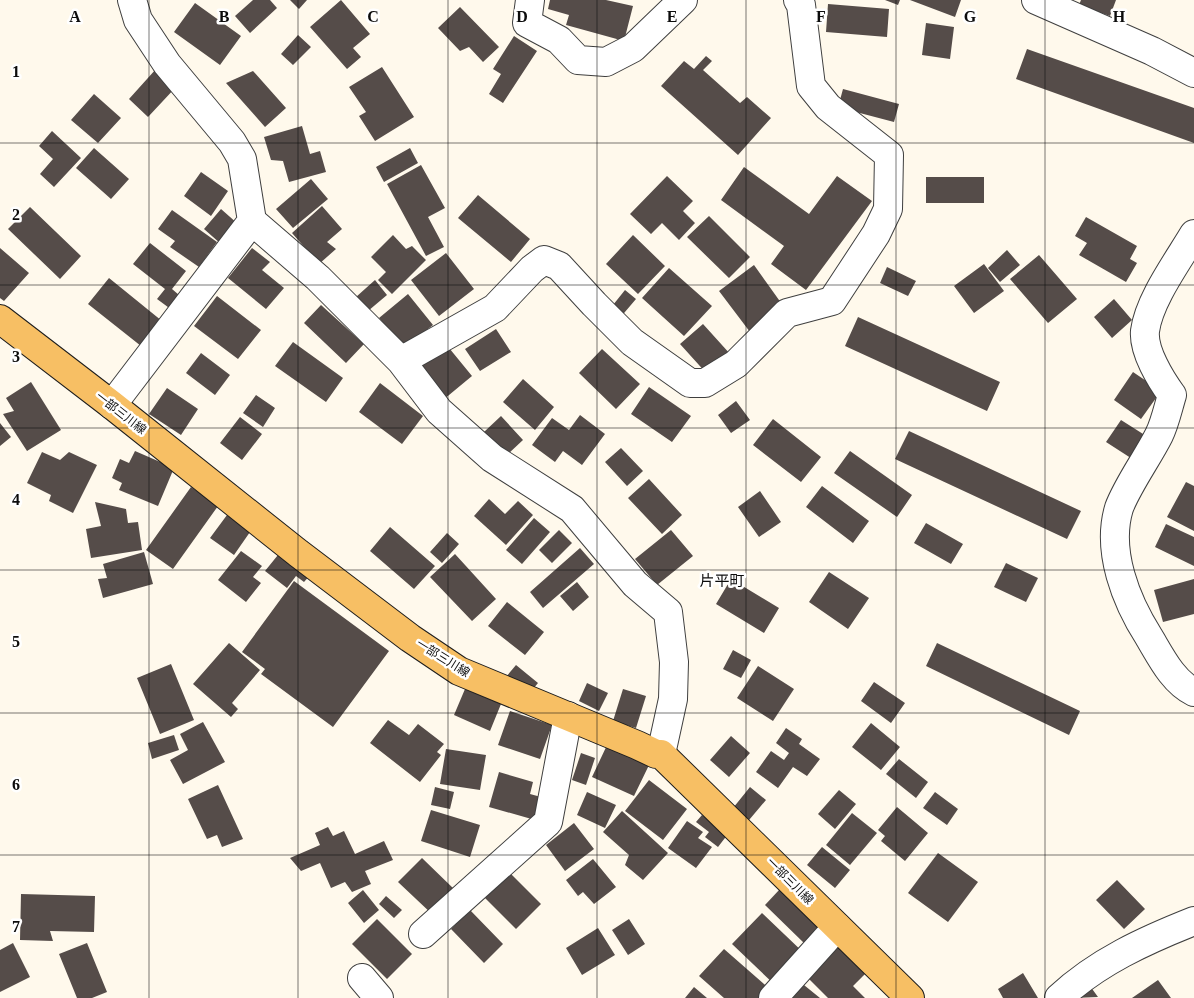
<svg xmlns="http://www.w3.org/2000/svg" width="1194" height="998" font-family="'Times New Roman','Noto Sans JP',serif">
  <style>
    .building { fill: #554c49 }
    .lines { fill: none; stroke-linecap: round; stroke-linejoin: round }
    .minor-casing { stroke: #3f3f3f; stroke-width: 30 }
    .major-casing { stroke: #1d1d1d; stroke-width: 30 }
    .minor { stroke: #fff; stroke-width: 28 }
    .major { stroke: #f7bf64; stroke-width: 28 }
    .grid { fill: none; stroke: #0c0c0c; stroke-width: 1; stroke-opacity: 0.55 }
    .labels { text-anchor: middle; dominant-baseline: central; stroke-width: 5; stroke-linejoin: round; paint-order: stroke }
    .street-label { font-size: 12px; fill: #0c0c0c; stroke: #fff }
    .quarter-label { font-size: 15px; fill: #0c0c0c; stroke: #fff }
    .grid-label { font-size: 16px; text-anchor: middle; font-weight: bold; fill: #0c0c0c; stroke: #fff; stroke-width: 5; stroke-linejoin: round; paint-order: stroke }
  </style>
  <rect width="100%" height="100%" fill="#fff9ec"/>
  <path class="building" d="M253,0H270L277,8L250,33L235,16Z
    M290,0H307L299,9Z
    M341,0L370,34L353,48L361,57L347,69L310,27Z
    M550,0H606L633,6L624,41L566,25L569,15L548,9Z
    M885,0H900L898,5Z
    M910,0H961L955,17Z
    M1081,0H1116L1110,16L1079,5Z
    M195,3L241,36L220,65L174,32Z
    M828,4L889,9L887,37L826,32Z
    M460,7L499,47L483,62L469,47L460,51L438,28Z
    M926,23L954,27L950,59L922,55Z
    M298,35L311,47L293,65L281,54Z
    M514,36L537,51L503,103L489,94L501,74L493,69Z
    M1027,49L1194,108V143L1016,79Z
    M706,56L712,61L703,70L740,103L747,97L771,118L738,155L661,86L684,61L694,69Z
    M382,67L414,117L375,141L359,116L366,112L349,87Z
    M156,69L176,87L148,117L129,99Z
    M253,71L286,108L265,127L226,83Z
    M843,89L899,104L894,122L856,112L840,100Z
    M94,94L121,118L98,143L71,120Z
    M302,126L310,154L320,151L326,172L289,182L283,161L271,160L264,137Z
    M52,131L81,158L54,187L40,174L53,159L39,146Z
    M94,148L129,179L111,199L76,168Z
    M410,148L418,163L384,182L376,167Z
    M421,165L445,208L428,217L444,247L426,256L387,184Z
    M744,167L809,214L837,176L872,201L806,290L771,264L784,246L721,200Z
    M201,172L228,191L211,216L184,196Z
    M667,176L693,201L683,211L695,223L679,240L662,223L651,234L630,214Z
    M926,177H984V203H926Z
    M311,179L328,199L293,228L276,209Z
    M478,195L530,239L511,262L458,218Z
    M322,206L342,229L327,242L336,249L319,264L292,233Z
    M30,207L81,256L60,279L8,229Z
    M221,209L238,224L221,244L204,229Z
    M172,210L217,242L199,267L170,247L175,241L158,229Z
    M709,216L750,257L729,278L687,237Z
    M1086,217L1137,246L1130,259L1137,263L1126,282L1079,255L1087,243L1075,236Z
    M393,235L406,249L412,246L426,260L392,294L378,280L386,272L371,257Z
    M633,235L665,266L638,294L606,264Z
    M150,243L186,271L172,289L186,301L176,313L157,299L165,289L133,264Z
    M0,248L29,273L4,301L0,298Z
    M252,248L270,262L262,270L284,288L266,309L228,278Z
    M1007,250L1020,265L1000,282L988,268Z
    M446,253L474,289L439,316L411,280Z
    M1039,255L1077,299L1048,323L1010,279Z
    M984,264L1004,291L974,313L954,286Z
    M754,265L784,307L750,332L719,291Z
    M887,267L916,281L908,296L880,283Z
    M669,268L712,306L684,336L642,298Z
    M109,278L162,321L141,346L88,304Z
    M375,280L387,295L368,311L356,297Z
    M625,290L636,299L619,319L609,310Z
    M408,294L433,325L404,348L379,318Z
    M217,296L261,330L238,359L194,326Z
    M1114,299L1132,320L1112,338L1094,317Z
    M321,305L364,344L346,363L304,323Z
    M858,317L1000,382L987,411L845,346Z
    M703,324L731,355L708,375L680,344Z
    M496,329L511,352L480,371L465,349Z
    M293,342L343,378L326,402L275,366Z
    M445,343L472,376L443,400L416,367Z
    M602,349L640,384L616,409L579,373Z
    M201,353L230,375L215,395L186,373Z
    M1133,372L1161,391L1141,419L1114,400Z
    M523,379L554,407L535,430L503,402Z
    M31,382L61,430L27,451L3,414L14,411L6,398Z
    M380,383L423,416L402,444L359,412Z
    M649,387L691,416L672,442L631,414Z
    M167,388L198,409L181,435L149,414Z
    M256,395L275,408L263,427L243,413Z
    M736,401L750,420L731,433L718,415Z
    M580,415L605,434L582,465L563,451L555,462L532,445L552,418L569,430Z
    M501,416L523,440L506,456L484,432Z
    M240,417L262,434L242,460L220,443Z
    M773,419L821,457L801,482L753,445Z
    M1121,420L1151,439L1137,462L1106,442Z
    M0,423L11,437L0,446Z
    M909,431L1081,511L1067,539L895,459Z
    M621,448L643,471L627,486L605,462Z
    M135,451L174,468L158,506L119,490L122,483L112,478L120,459L129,463Z
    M850,451L912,495L897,517L834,473Z
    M42,452L60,460L69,452L97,465L73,513L49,501L51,495L27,483Z
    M649,479L682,515L662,534L628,498Z
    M1186,482L1194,486V531L1167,517Z
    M822,486L869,521L853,543L806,507Z
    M191,487L218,506L173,569L146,550Z
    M760,491L781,522L759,537L738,507Z
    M489,499L505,514L518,501L533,515L506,545L474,516Z
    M95,502L126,509L128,523L138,522L142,550L91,558L86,529L101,526Z
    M227,515L250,532L234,555L210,538Z
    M534,518L550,532L522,564L506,550Z
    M926,523L963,544L951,564L914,543Z
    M1166,524L1194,537V566L1155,547Z
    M390,527L435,566L414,589L370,551Z
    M559,530L572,543L552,563L539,550Z
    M671,530L693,556L657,585L635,559Z
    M447,533L459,544L442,563L430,552Z
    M580,548L594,564L543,608L530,592Z
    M282,550L312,573L304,582L296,576L287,588L265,571Z
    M241,551L262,566L253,577L261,583L246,602L218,580Z
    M144,552L153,584L103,598L98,579L107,578L103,564Z
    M455,554L496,599L472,621L430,577Z
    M1006,563L1038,578L1026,602L994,587Z
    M829,572L869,598L848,629L809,602Z
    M731,579L779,608L764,633L716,604Z
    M1194,579V614L1163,622L1154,590Z
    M294,581L389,651L333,727L261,674L265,669L242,652Z
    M577,582L589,597L573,611L560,596Z
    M507,602L544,632L525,655L488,626Z
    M229,643L260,670L232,703L238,709L231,717L193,684Z
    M937,643L1080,711L1069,735L926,666Z
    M733,650L751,660L741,678L723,669Z
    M171,664L194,720L160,734L137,678Z
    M516,665L538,683L528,695L506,677Z
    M758,666L794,689L773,721L737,698Z
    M874,682L905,703L891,723L861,701Z
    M587,683L608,693L599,711L579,701Z
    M465,689L501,704L490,731L454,715Z
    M623,689L646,696L636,728L613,721Z
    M510,711L552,725L540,759L498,745Z
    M388,720L409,735L418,724L444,744L437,752L441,755L420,782L370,743Z
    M203,722L225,762L183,784L170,760L188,750L180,734Z
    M871,723L900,747L881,770L852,747Z
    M786,728L802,739L799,744L820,759L807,776L793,767L778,788L756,772L771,751L784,760L789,753L776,743Z
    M174,735L179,750L152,759L148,743Z
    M731,736L750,753L729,777L710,760Z
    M608,743L650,763L634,796L592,777Z
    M446,749L486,755L480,790L440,784Z
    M581,753L595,758L586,785L572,780Z
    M899,759L928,782L916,798L886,774Z
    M499,772L533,782L530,794L541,797L535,820L489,807Z
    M649,780L687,809L663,840L625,811Z
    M218,785L243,839L222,847L217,835L207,839L188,799Z
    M435,787L454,792L450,809L431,805Z
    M750,787L766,800L744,826L729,813Z
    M839,790L856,804L835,829L818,814Z
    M587,792L616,805L605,828L577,815Z
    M935,792L958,809L947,825L923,808Z
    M897,807L928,833L905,861L881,841L885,836L878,830Z
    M431,810L480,825L470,857L421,841Z
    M622,811L668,853L643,880L625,865L629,855L603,832Z
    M852,813L877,833L850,865L826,845Z
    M702,815L728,834L718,847L705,837L709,832L696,822Z
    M687,821L703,832L698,838L712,847L696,868L668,848Z
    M574,823L594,849L565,871L546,845Z
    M328,827L333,836L344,831L355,854L384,841L393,860L365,871L371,884L352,892L345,882L331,888L320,863L301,871L290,858L320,845L315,833Z
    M822,847L850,870L835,888L807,865Z
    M938,853L978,882L948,922L908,893Z
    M422,858L456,891L433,915L398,882Z
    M593,859L616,887L594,904L583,892L578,896L566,880Z
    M510,873L541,904L516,929L485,898Z
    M1117,880L1145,909L1124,929L1096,900Z
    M780,889L820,929L805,944L765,905Z
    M363,890L379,910L364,923L348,903Z
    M21,894L95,896L94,932L50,931L53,941L20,940Z
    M386,896L402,910L394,918L379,904Z
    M470,910L503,944L484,963L451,929Z
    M762,913L806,955L776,986L732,944Z
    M377,919L412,954L387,979L352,944Z
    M629,919L645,944L628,955L612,930Z
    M598,928L615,955L582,975L566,948Z
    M13,943L30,977L0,992V950Z
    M87,943L107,992L92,998H77L59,954Z
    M835,943L866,973L853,986L865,998H828L804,974Z
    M724,949L773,992L767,998H724L699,976Z
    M1023,973L1038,998H1003L998,989Z
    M1158,980L1171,998H1132Z
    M799,981L820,998H785Z
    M1090,986L1098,997L1073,998Z
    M694,987L707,998H685Z"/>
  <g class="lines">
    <defs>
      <path id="minor" d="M132,0L138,20L167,64L232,142L242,159L252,221L318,278L401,361L439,411L492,458L572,509L635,584L668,612L674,662L673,699L661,754
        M530,0L527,23L559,40L578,60L606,62L633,48L683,0
        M1036,0L1152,51L1194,73
        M401,361L495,308L532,269L544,260L559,266L594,304L632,342L690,383H705L736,364L787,313L832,301L876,234L888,209L889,155L828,107L811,86L801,5L798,0
        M1172,395C1168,408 1165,423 1159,435C1148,457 1127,486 1119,508C1106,551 1126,601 1149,637C1161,657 1173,682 1194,692
        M1172,395C1161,380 1143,351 1145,331C1149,300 1178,261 1194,234
        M112,405L252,221
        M423,934L548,822L568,716
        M362,978L379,998
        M773,998L837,927
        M1059,998C1097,962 1146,940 1194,921"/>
      <path id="major" d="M0,319L112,405L298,553L410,638L459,671L637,745L656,754H661L910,998"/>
    </defs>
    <use href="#minor" class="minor-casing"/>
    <use href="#major" class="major-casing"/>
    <use href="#minor" class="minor"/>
    <use href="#major" class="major"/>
  </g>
  <path class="grid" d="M149,0V998M298,0V998M448,0V998M597,0V998M746,0V998M896,0V998M1045,0V998M0,143H1194M0,285H1194M0,428H1194M0,570H1194M0,713H1194M0,855H1194"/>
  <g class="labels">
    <g class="street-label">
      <text transform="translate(121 413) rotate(38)">一部三川線</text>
      <text transform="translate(443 658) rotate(32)">一部三川線</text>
      <text transform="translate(790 881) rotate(45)">一部三川線</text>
    </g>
    <g class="quarter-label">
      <text x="722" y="581">片平町</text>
    </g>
  </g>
  <g class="grid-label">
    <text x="75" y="22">A</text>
    <text x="224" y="22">B</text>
    <text x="373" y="22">C</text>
    <text x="522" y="22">D</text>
    <text x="672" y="22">E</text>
    <text x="821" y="22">F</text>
    <text x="970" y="22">G</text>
    <text x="1119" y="22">H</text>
    <text x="16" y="77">1</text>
    <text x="16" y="220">2</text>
    <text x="16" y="362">3</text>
    <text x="16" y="505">4</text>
    <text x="16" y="647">5</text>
    <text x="16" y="790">6</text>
    <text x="16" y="932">7</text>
  </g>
</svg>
